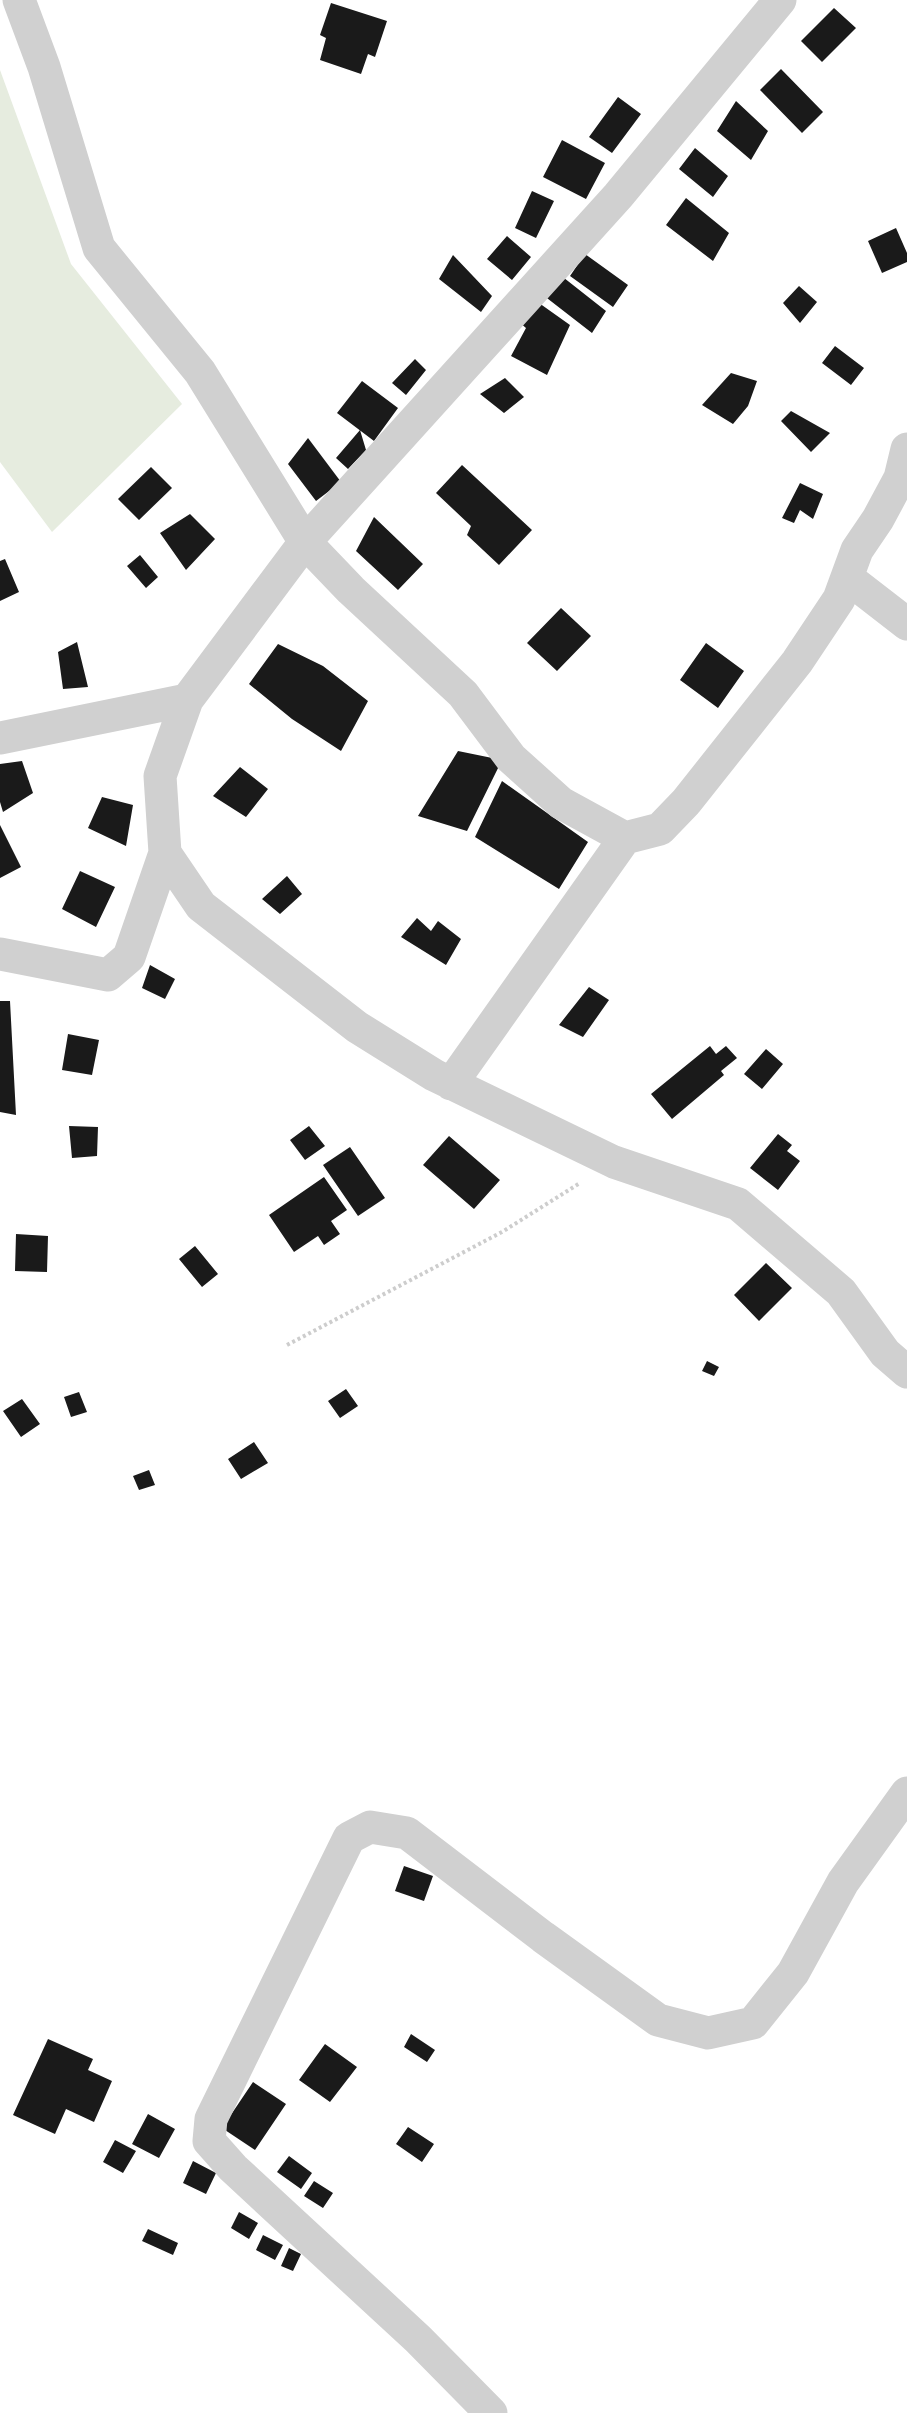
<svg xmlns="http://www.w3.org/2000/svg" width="907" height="2413" font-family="'Archivo Narrow',sans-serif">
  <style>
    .green { fill: #e6ecdf }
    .building { fill: #1a1a1a }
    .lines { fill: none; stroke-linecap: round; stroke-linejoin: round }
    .path { stroke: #cdcdcd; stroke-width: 4; stroke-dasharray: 3 3; stroke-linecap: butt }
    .minor { stroke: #d0d0d0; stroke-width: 33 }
  </style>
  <rect width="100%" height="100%" fill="#fff"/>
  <path class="green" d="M0,70L71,264L182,404L52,532L0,462Z"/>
  <path class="building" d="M331,3L387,21L375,57L368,54L361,74L320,60L326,38L320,35Z
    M834,8L856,28L822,62L801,41Z
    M781,69L823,112L802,133L760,90Z
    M618,97L641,114L612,153L589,137Z
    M736,101L768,131L751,160L717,131Z
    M562,140L605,163L586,199L543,177Z
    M695,148L728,176L713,197L679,169Z
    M532,191L554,201L536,238L515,228Z
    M686,198L729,233L713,261L666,225Z
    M896,228L907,253V262L882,273L868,241Z
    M507,236L531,257L512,280L487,259Z
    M585,254L628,285L613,307L570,276Z
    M453,255L492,296L481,312L439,279Z
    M559,274L606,311L592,333L543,295Z
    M799,286L817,302L800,323L783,303Z
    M539,303L570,325L547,375L511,356L526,328L519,322Z
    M835,346L864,368L851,385L822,363Z
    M415,359L426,370L406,395L392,383Z
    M731,373L757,381L748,406L733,424L702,405Z
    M505,378L524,397L504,413L480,394Z
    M362,381L398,408L374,441L337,413Z
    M791,411L830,433L811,452L781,421Z
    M360,430L366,450L348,469L336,458Z
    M308,438L341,482L316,501L288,464Z
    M462,465L532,530L499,565L467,535L471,526L436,493Z
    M151,467L172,488L139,520L118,499Z
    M800,483L823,494L813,519L800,510L794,523L782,518Z
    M190,514L215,539L186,570L160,533Z
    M374,517L423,564L398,590L356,551Z
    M140,555L158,577L146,588L127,566Z
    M5,559L19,592L0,601V561Z
    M561,608L591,636L557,671L527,643Z
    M77,642L88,687L63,689L58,652Z
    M706,643L744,671L718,708L680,680Z
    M278,644L323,666L368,701L341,751L292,719L249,684Z
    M458,751L502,760L467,831L418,816Z
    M22,761L33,793L3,812L0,802V764Z
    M240,767L268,789L246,817L213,796Z
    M502,781L588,842L559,889L475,837Z
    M102,797L133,805L126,846L88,828Z
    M0,825L21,867L0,878Z
    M80,871L115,887L96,927L62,909Z
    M287,876L302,894L280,914L262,899Z
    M417,918L431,931L438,921L461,939L446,965L401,937Z
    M150,965L175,979L165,999L142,988Z
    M589,987L609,1000L583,1037L559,1025Z
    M0,1001H10L16,1115L0,1112Z
    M68,1034L99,1040L92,1075L62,1070Z
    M710,1046L716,1054L726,1046L737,1058L721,1071L724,1075L672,1119L651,1094Z
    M766,1049L783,1064L762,1089L744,1074Z
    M69,1126L98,1127L97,1156L72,1158Z
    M309,1126L325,1146L305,1160L290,1140Z
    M778,1134L792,1145L787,1151L800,1161L778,1190L750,1168Z
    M449,1136L500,1180L474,1209L423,1165Z
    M350,1147L385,1198L358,1216L323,1165Z
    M324,1177L347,1210L331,1221L340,1234L324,1245L318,1236L294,1252L269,1215Z
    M16,1234L48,1236L47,1272L15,1271Z
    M195,1246L218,1274L202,1287L179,1259Z
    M766,1263L792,1288L759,1321L734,1295Z
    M707,1361L719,1367L714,1376L702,1371Z
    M346,1389L358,1406L340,1418L328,1401Z
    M79,1392L87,1412L71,1417L64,1397Z
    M22,1399L40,1424L21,1437L3,1411Z
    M254,1442L268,1463L241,1479L228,1459Z
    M149,1470L155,1485L139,1490L133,1476Z
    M404,1866L433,1876L424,1901L395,1891Z
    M411,2034L435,2050L427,2062L404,2047Z
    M48,2039L93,2059L88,2070L112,2081L94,2122L66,2109L55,2134L13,2115Z
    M325,2044L357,2067L330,2102L299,2080Z
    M253,2082L286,2104L255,2150L222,2128Z
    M148,2114L175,2129L159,2158L132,2144Z
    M408,2127L434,2144L422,2162L396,2144Z
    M115,2140L136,2151L123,2173L103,2162Z
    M289,2156L312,2173L301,2189L277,2172Z
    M193,2161L216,2173L206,2194L183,2183Z
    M314,2181L333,2193L323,2208L304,2196Z
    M239,2212L258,2223L249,2239L231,2228Z
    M148,2229L178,2243L173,2255L142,2241Z
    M263,2235L283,2245L275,2260L256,2250Z
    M289,2248L301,2254L293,2271L281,2266Z"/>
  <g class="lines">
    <path class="path" d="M287,1345L502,1232L580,1183"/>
    <path class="minor" d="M19,0L44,67L99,248L200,372L305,542L351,590L463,694L511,758L561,803L625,838
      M780,0L618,196L305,542L187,700L160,776L165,853L201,906L357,1027L434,1075L614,1162L738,1204L841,1292L885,1353L907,1372
      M849,579L907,624
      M0,738L187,700
      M0,954L108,975L129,957L165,853
      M451,1084L625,838L660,829L686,802L797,662L839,599L857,550L878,519L900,478L907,449
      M491,2413L418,2339L233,2168L209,2141L211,2119L349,1838L370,1827L407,1833L543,1937L658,2020L708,2033L753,2023L793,1973L843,1882L907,1793"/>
  </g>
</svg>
